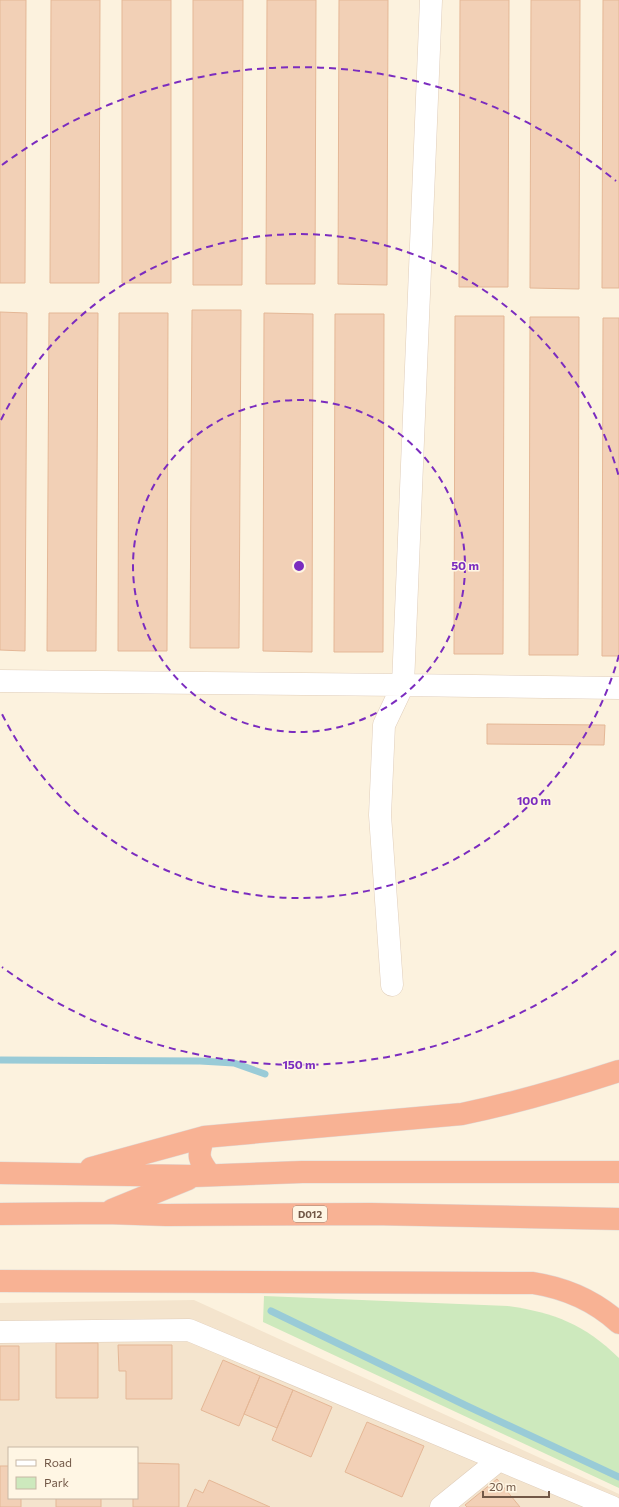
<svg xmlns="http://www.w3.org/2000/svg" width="619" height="1507" font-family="Commissioner,sans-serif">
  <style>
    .residential { fill: #f4e4cd; fill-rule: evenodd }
    .green { fill: #cde9bd }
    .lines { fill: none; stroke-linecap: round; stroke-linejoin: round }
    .stream { stroke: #99cbd7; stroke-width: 7 }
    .building { fill: #f2d0b6; stroke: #e4b796 }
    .minor-casing { stroke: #e0cebb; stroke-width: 23 }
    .highway-casing { stroke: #e0dad7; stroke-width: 23 }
    .minor { stroke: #fff; stroke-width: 22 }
    .highway { stroke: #f8b294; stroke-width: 22 }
    .ring { fill: none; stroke: #7b2cbf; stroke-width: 2; stroke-dasharray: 7 5 }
    .labels { text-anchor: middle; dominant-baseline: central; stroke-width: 3; stroke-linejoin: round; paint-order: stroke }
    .shield { fill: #fff6e4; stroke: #9c8776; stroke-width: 1 }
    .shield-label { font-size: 10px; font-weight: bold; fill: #725847 }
    .centre { fill: #7b2cbf; stroke: #fff6e4; stroke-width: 2 }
    .ring-label { font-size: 12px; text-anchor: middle; font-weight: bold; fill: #7b2cbf; stroke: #fff6e4; stroke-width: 3; stroke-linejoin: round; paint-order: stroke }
  </style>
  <rect width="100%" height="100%" fill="#fcf2de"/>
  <path class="residential" d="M194,1300L619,1494V1507H0V1303ZM9,1448H137V1498H9Z"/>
  <path class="green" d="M264,1296L508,1306C555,1313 584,1324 619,1358V1488L263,1322Z"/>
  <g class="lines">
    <path class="stream" d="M0,1060L200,1061L234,1063L265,1074
      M271,1311L467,1406L619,1477"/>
  </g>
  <path class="building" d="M0,0H26L25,283H0Z
    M51,0H100L99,283H50Z
    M122,0H171V283H122Z
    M193,0H243L242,285H193Z
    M267,0H316L315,284H266Z
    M339,0H388L387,285L338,284Z
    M460,0H509L508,287H459Z
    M531,0H580L579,289L530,288Z
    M603,0H619V288H602Z
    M192,310H241L239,648H190Z
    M0,312L27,313L25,651L0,650Z
    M49,313H98L96,651H47Z
    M119,313H168L167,651H118Z
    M264,313L313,314L312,652L263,651Z
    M335,314H384L383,652H334Z
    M455,316H504L503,654H454Z
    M530,317H579L578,655H529Z
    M603,318H619V656H602Z
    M487,724L605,725L604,745L487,744Z
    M56,1343H98V1398H56Z
    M118,1345H172V1399H126V1371H119Z
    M0,1346H19V1400H0Z
    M223,1360L260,1376L239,1426L201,1410Z
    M260,1376L293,1390L277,1428L244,1414Z
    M293,1390L332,1407L311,1457L272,1440Z
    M367,1422L424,1446L402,1497L345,1472Z
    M137,1463L179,1464V1507H133V1498H137Z
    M0,1466H9V1498H21V1507H0Z
    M497,1479L520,1507H467L465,1505Z
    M209,1480L270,1507H187L195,1489L203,1493Z
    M56,1498H101V1507H56Z"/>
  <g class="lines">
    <defs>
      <path id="minor" d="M0,681L403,685L431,0
        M392,985L380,815L384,725L403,685L619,688
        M0,1332L189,1330L612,1507
        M441,1507L499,1460"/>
      <path id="highway" d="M204,1137C197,1156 198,1159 210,1175
        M91,1168L204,1137L462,1114C516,1103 567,1088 619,1071
        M0,1173L194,1176L302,1172H619
        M112,1210L188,1179
        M0,1214L106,1213L166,1215L371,1214L619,1219
        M0,1281L533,1283C565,1288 595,1301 619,1323"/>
    </defs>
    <use href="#minor" class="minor-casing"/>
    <use href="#highway" class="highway-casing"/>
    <use href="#minor" class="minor"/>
    <use href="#highway" class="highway"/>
  </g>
  <g class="ring">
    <circle cx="299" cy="566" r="166"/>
    <path d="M619 655A332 332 0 0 1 1 712M1 420A332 332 0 0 1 619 477"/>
    <path d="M616 951A499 499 0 0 1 2 967M2 165A499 499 0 0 1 616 181"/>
  </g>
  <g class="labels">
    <rect class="shield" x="293" y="1206" width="34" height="16" rx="3"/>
    <g class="shield-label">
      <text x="310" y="1214">D012</text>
    </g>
  </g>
  <circle cx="299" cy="566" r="6" class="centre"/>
  <g class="ring-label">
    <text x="465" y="570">50 m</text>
    <text x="534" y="805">100 m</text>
    <text x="299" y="1069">150 m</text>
  </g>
  <rect x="8" y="1447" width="130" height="52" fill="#fff6e4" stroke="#c7b7a5"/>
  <rect x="16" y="1460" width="20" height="6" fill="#ffffff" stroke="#c7b7a5"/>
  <text x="44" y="1467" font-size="12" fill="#725847">Road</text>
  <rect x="16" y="1477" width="20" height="12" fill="#cde9bd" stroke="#c7b7a5"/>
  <text x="44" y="1487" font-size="12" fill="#725847">Park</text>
  <path d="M483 1491v6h66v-6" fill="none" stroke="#725847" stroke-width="2"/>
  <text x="489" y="1491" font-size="12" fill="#725847" stroke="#fff6e4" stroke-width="3" paint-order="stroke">20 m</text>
</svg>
